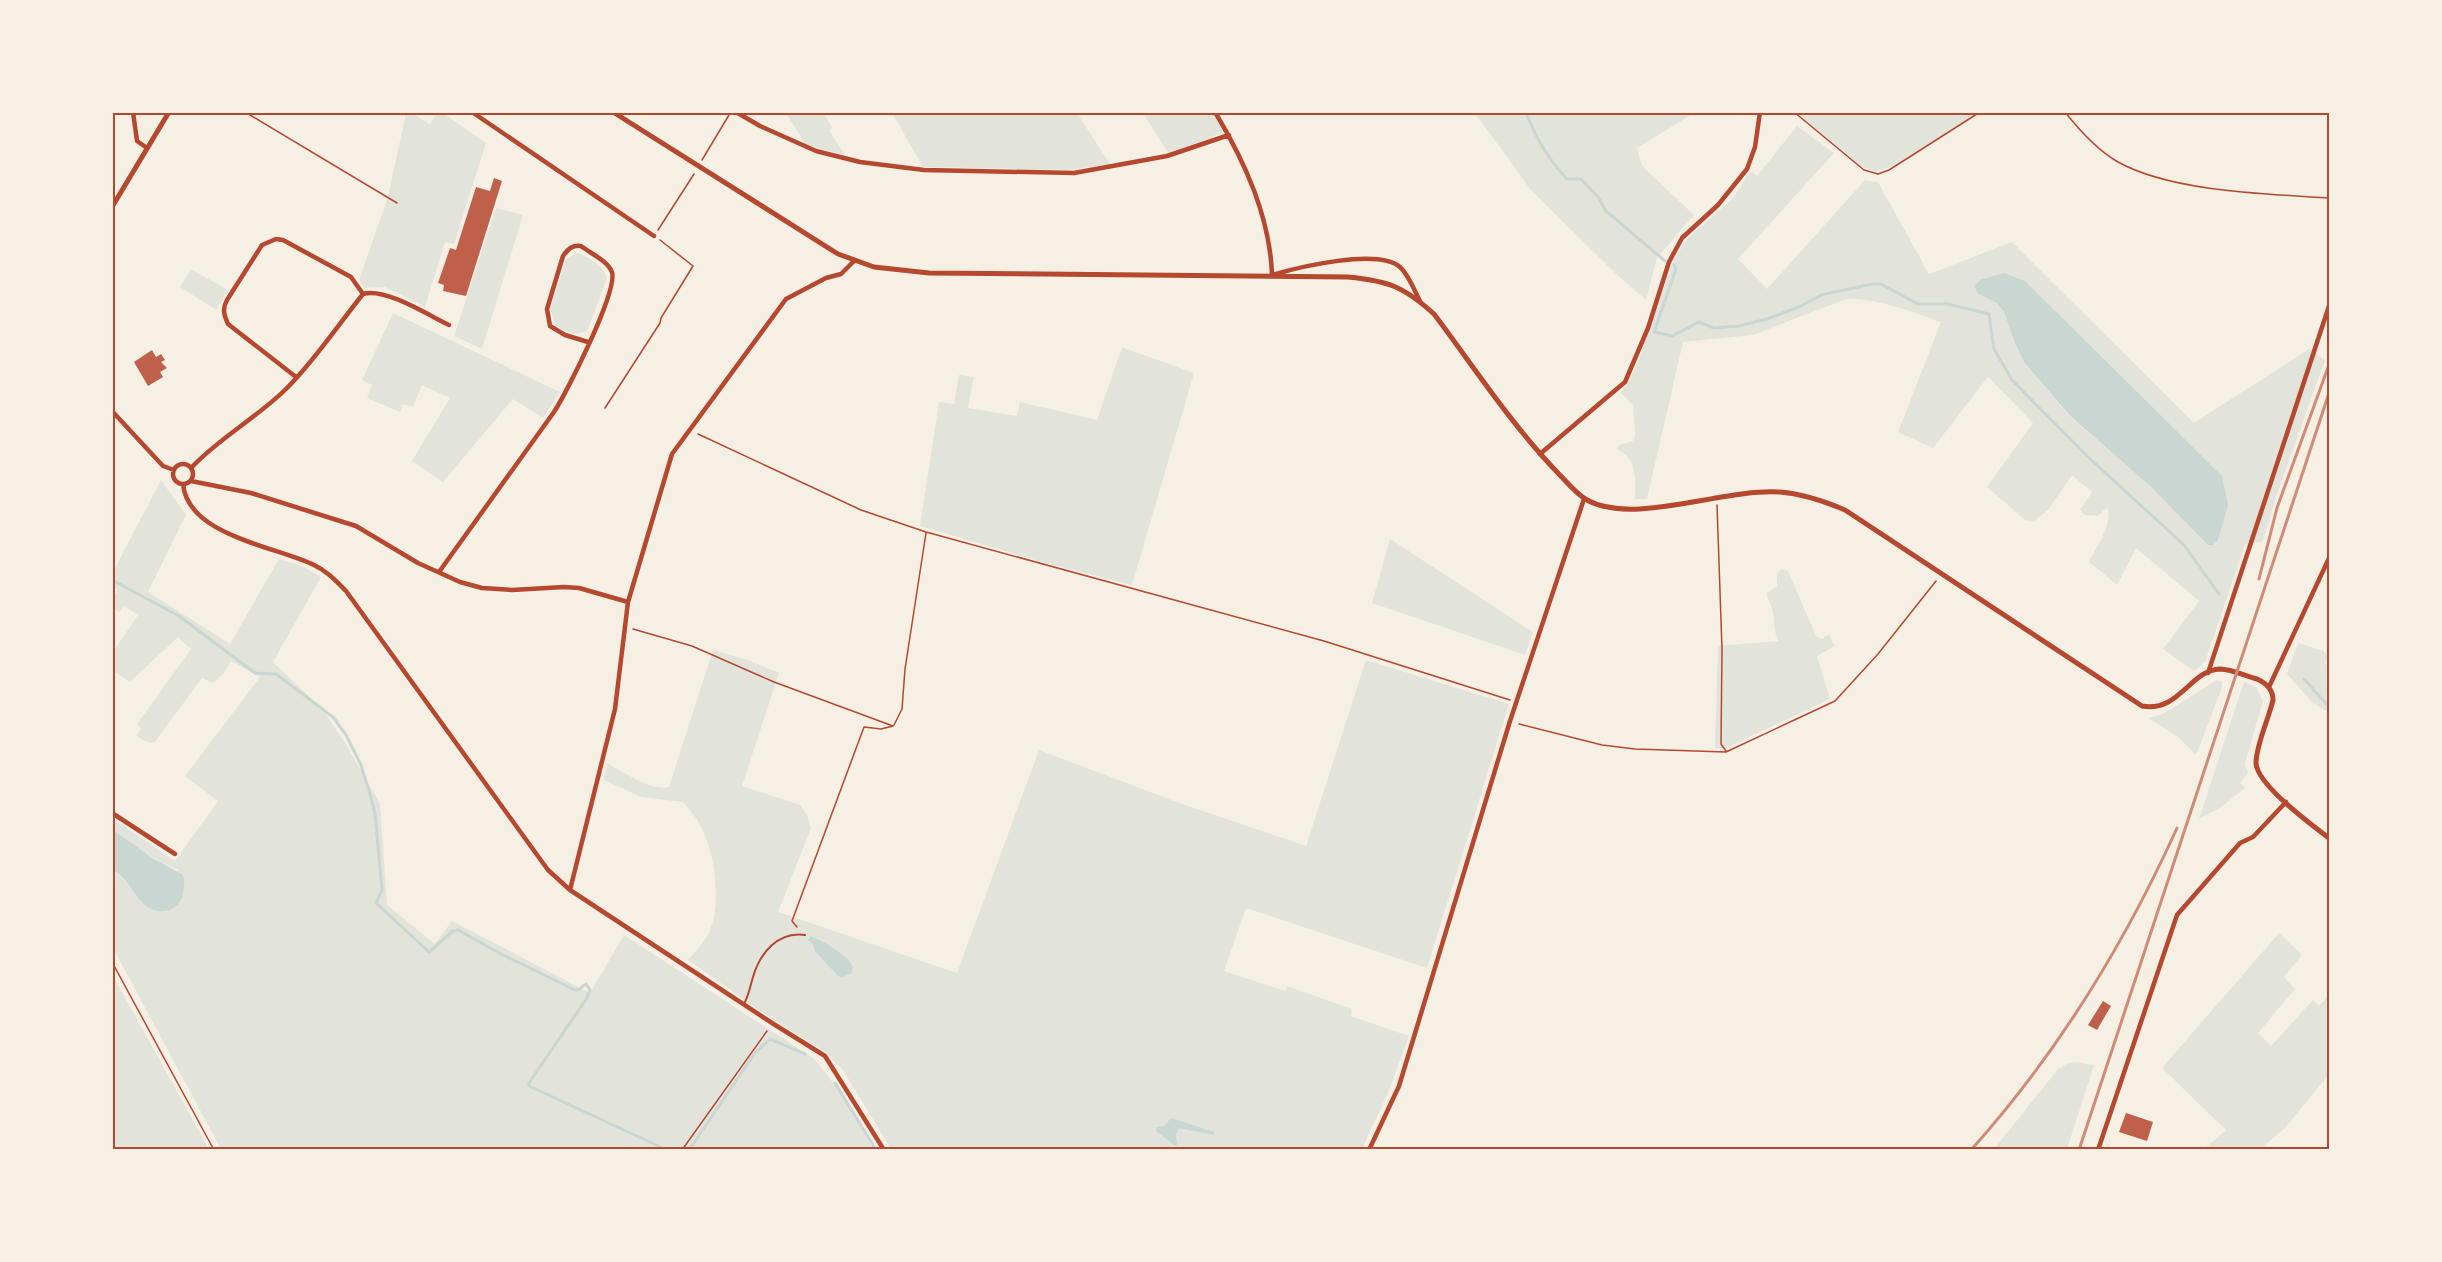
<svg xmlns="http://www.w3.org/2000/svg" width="2442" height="1262" font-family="'DM Sans',sans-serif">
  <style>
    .green { fill: #e2e4dc; fill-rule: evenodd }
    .water { fill: #c9d6d2 }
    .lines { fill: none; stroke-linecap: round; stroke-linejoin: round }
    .stream { stroke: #c9d6d2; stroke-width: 3 }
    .building { fill: #bf614a }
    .path { stroke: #b5482f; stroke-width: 1.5 }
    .service { stroke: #b5482f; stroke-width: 2 }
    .minor { stroke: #b5482f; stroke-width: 4.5 }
    .tertiary { stroke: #b5482f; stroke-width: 5 }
    .rail { stroke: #cf8b77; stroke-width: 3 }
    .neatline { fill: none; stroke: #b5482f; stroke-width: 2 }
  </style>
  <rect width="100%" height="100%" fill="#f6efe4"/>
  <path class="green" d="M406,113H411L430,124L437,113H443L486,143L454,244L445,242L425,307L385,287L365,288L359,280L388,197Z
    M786,113H823L832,127L829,130L845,155L806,145Z
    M892,113H1077L1110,164L1069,170L923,167Z
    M1143,113H1212L1223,131L1209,139L1168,153Z
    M1475,113H1694L1637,148L1642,166L1694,215L1657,258L1646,300L1614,272L1531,190Z
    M1796,113H1977L1894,165L1875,172L1860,166Z
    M1797,126L1834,153L1738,259L1767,289L1865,180L1878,182L1929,274L2012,242L2194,423L2309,349L2325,360L2277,494L2263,541L2245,545L2205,662L2194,671L2163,649L2199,601L2136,548L2117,585L2089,562C2097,546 2113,524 2107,507L2098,516L2085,515L2080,510L2092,492L2072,475L2048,510L2034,521L2025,520L1987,487L2033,423L1988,377L1933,448L1898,432L1941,322C1917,313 1870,296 1846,299L1753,335L1683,342L1647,499H1635C1636,487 1636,463 1626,455C1623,452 1620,452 1617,449L1619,445L1633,441L1635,435L1633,405L1621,393L1636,367L1674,259L1687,239L1733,198L1750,171L1757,176ZM1997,303L2218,540L2207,544L2150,486L2069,416L2024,362L2015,343L2004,312Z
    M496,208L523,215L482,349L454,336Z
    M577,253C589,257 603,265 607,278L588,329C577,338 565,332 555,324L550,309L566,259Z
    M191,269L228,290L216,310L180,287Z
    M393,313L560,392L543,418L513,399L443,482L412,461L450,398L422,385L413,407L403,404L400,412L367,398L372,385L362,380Z
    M1122,347L1194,373L1132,585L1042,562L920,526L939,402L954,404L959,375L974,377L968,408L1017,416L1020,402L1097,420Z
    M161,480L186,515L148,592L230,644L279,559L300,565L321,577L273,662L323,710L347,746L380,804L387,905L435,944L452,921L590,993L624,935L813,1058C838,1085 855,1118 873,1149H221L113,948V870L122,877L156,911H168L178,870L158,861L116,833L113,830V819L175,861L218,801L185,776L260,677L231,661L223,674L213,683L202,678L154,743L144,741L136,735L141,729L137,724L191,649L178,637L130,682L113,671V652L138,615L124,606L119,613L113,607V598L118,590L113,587V572Z
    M1390,539L1533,632L1525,655L1372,603Z
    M1781,569L1788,571L1816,636L1822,639L1829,634L1835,646L1817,656L1830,699L1726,748H1715L1718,646L1778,641C1774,631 1774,623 1773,612C1772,605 1767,601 1767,593L1777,586V575Z
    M2298,643L2323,651L2329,656L2325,663L2329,667V713L2312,702L2287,674Z
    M713,650L748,660L779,673L742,786L800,805L807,815L811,828L778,912L957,973L1039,750L1179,803L1306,846L1366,660L1509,704L1427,968L1246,908L1224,971L1285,991L1287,986L1352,1009L1351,1016L1409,1036L1388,1093L1362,1149H891L843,1070L825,1052L757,1009L688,960C694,953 701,946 706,938C723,911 716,856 702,829C698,819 690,810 683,802L641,797L604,780L607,763C624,772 649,791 669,787Z
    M2217,680L2222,681V688L2196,755L2178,737L2148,718L2163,714Z
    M2244,682L2256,687L2263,701L2246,760L2245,765L2248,773L2240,783L2245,788L2220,808L2199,819Z
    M2279,933L2302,955L2284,977L2295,989L2258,1033L2271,1046L2313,1000L2319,1006L2329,995V1074L2285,1128L2260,1149H2204L2226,1130L2162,1068Z
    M112,974L209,1149H113Z
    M2076,1062L2094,1065L2067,1149H1994L2058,1069L2068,1063Z"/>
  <path class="water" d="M2004,273L2025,281L2222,476L2228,505L2218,540L2213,545H2208L2150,486L2070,416L2024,362L2015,343L2004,312L1997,303L1977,293L1975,286L1980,280Z
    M113,830L154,859L182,874C186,882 184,888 182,897C177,913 155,916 144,904C132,893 128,878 113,870Z
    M811,936C822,941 849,955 853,967L852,973L843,977L838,976L815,951L813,944L808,940Z
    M1171,1118L1208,1130L1214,1132V1135L1179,1128L1176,1134L1177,1145H1174L1156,1131L1157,1127L1164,1126Z"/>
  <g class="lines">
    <path class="stream" d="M1526,112C1535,137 1548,159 1567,179H1581L1598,197L1606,211L1665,261
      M1674,265L1676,269L1654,332L1672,336L1699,322L1714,328L1739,326L1767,319L1801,306L1821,295L1872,284H1881L1918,304H1948L1989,314L1994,349L2012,380L2086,455L2184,545L2219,594
      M112,580L179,616L255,673L276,674L333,717L346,735L361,765L370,794L375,813L382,890L376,903L429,952L453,931L458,930L501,954L573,989L578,990L586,984L590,990L587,998L529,1083V1086L667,1150
      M2304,679L2330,708
      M835,1083L876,1150
      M689,1150L755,1053L770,1039L805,1054"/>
  </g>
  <path class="building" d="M494,178L502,181L466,296L443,291L444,285L438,283L450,248L456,250L476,187L490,191Z
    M152,350L156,357L161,354L165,360L161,362L167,368L160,372L163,377L148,386L134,362Z
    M2103,1001L2111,1006L2097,1030L2088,1025Z
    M2126,1113L2153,1122L2147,1141L2119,1132Z"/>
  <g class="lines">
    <path class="path" d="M245,112L397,203
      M1794,112L1864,170L1878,174L1889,170L1980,112
      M2065,112C2080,131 2097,150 2118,162C2172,192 2268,194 2330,198
      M702,160L729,115
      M658,230L694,174
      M605,408L660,323L661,318L693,266L660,240
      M698,434L861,510L926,532L1324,641L1510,700
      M1717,505L1722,649L1721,744L1726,751
      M633,629L692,646L774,682L893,726
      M1519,724L1602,745L1635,749L1726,752L1835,701L1878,654L1936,581
      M894,725L902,709L905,669L926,533
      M797,927L792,921L864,727L881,729L893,726
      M112,962L214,1150
      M682,1150L767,1031"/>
    <path class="service" d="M744,1004C749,995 750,987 753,977C760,953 778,931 805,935"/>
    <path class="minor" d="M133,112L137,141L147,148
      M472,112L654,236
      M736,112L760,126L816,151L860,162L924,170L1074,173L1167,156L1229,135
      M1215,112C1245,162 1270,217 1272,275C1299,267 1378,248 1400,267C1409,275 1415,292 1421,303
      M296,377L228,324C224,315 222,309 227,300L262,245L276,239L283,240L351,277L363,294
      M112,411L163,466L174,470
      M1540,454L1625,382L1648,328L1669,262L1682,238L1718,205L1747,169L1755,147L1760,112
      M173 474a10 10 0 1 1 20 0a10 10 0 1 1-20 0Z
      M191,468C220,437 257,418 287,388C315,360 338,325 363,294C384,287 428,315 449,325
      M191,481L251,493L356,526L418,563L460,582L482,588L512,590L564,587L579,588L628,602
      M183,484C188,536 275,546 314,565C327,571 336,581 346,591L548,870L570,890L772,1023L825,1056L884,1150
      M439,572L554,412C567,392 618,291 612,272C608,261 590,253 581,246C572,245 568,249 563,256L547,309L550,326L565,335L588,342
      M2208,673L2330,303
      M2269,687L2330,556
      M112,813L175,854
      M570,890L615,709L628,602L672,454L786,299L826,278L841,274L854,261
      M1369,1150L1399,1086L1510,721L1584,499
      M2098,1150L2177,915L2240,843L2253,837L2286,802"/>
    <path class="tertiary" d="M613,112L838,254L874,267L929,273L1348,277C1388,281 1403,286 1434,314C1474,367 1511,424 1557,472C1566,481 1576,494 1587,500C1634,526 1723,488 1780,492C1803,494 1824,501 1845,510L2142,706C2179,713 2190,670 2220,669C2231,669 2246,676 2257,679C2266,683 2273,689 2273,700C2269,718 2256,745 2256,763C2257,785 2312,825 2330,839
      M112,207L169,112"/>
    <path class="rail" d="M2259,579L2277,508L2330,362
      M1971,1150C2058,1053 2124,945 2177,828
      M2079,1150L2330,390"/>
  </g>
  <rect width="2442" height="1262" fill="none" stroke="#f6efe4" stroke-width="228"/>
  <rect x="114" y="114" width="2214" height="1034" class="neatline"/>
</svg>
